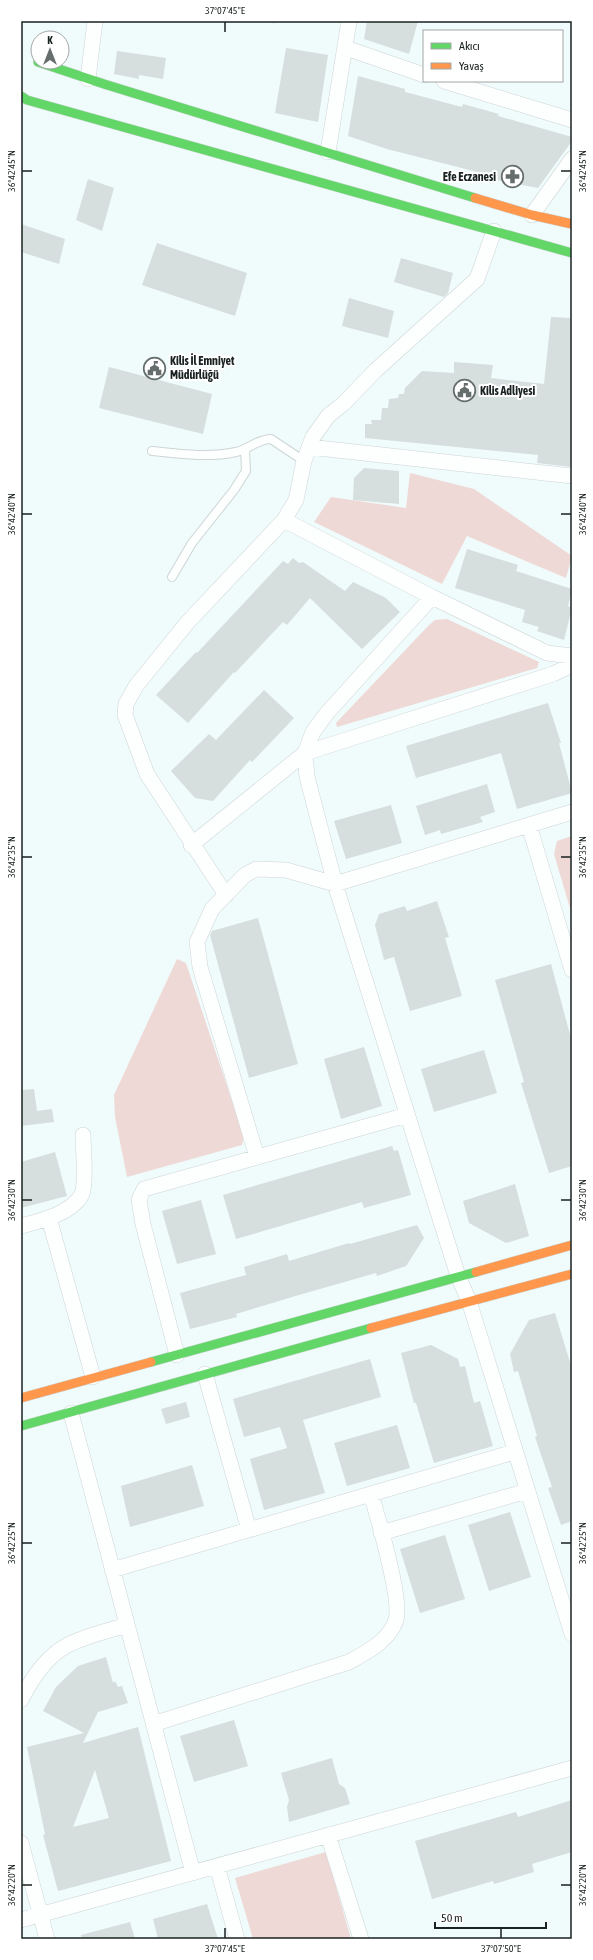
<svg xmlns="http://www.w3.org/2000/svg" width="593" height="1960" font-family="'Asap Condensed',sans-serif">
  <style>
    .green { fill: #efd9d6 }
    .building { fill: #d6dede; fill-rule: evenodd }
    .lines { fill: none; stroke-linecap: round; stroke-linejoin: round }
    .lane-casing { stroke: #cdd5d5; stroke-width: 10 }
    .street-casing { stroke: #cdd5d5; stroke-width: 16 }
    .fast-casing { stroke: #cdd5d5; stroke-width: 10 }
    .slow-casing { stroke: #cdd5d5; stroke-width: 10 }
    .path { stroke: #d2d5d5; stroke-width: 2.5; stroke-dasharray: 1 3; stroke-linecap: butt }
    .lane { stroke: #fdfefe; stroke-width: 8 }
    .street { stroke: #fdfefe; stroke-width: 15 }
    .fast { stroke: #63d668; stroke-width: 9 }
    .slow { stroke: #ff974d; stroke-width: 9 }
    .ticks { fill: none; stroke: #1a2121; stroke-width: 1.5 }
    .labels { text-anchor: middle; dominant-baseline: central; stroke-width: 4; stroke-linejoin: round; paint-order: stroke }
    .poi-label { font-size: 12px; font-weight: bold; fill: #1a2121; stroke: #fff; text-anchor: start }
    .neatline { fill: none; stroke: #1a2121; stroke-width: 1.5 }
    .ticks-label { font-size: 10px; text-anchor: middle; fill: #1a2121 }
  </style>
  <rect width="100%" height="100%" fill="#f0fbfb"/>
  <path class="green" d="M410,473L474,489L572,556L566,578L467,536L442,584L314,522L331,497L406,508Z
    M447,619L539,662L537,668L337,727L336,723L429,625L435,620Z
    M572,836V915L554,854L557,841Z
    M177,959L186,963L244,1137L242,1145L127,1177L115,1117L114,1095Z
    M326,1852L351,1939H253L235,1878Z"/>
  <path class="building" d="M367,21H418L409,54L364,39Z
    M286,48L328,55L318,122L275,113Z
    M117,51L166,58L163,79L139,75V79L114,74Z
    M358,76L405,89V92L462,107L463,104L499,114L498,116L572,137V141L538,188L496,180L497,177L387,149L348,136Z
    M88,179L114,188L102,231L76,220Z
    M21,224L65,239L59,264L21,252Z
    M157,243L247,273L235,316L142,285Z
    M401,258L453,273L448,293L444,297L394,282Z
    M349,298L394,311L388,338L342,326Z
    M551,317L572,318V467L537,463L538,455L365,438V424H372L371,420H381L382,408H388L389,399L398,398L399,394H404L405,388L422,371L454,373V362L493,365L491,378L544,384Z
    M109,367L212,394L203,434L99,408Z
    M364,468L399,471V504L353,500L354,478Z
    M467,549L518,565L516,571L572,589L568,606L572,608L564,640L537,631L539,627L522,622L525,610L455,588Z
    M293,558L299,563L303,562L345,591L353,582L386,598L400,612L362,649L310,598L287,625L283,622L235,673L234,672L188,723L156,695L196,652L197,653L283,561L288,564Z
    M264,690L294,718L252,762L250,760L213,801L195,798L171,771L209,734L216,740Z
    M548,703L561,743H559L572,793L517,809L501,753L416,778L406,746Z
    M487,784L495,812L480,817L483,822L441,834L440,830L425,835L416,806Z
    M391,805L402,843L346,859L334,821Z
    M437,901L449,937L445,938L462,996L410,1011L394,957L384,960L375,925L379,914L405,906L407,911Z
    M258,918L298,1064L249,1078L210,935L212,931Z
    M551,964L572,1042V1166L549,1173L521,1083L524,1082L495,980Z
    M364,1047L382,1106L341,1119L324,1059Z
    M484,1050L497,1093L434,1112L421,1069Z
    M34,1089L37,1111L52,1109L54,1122L21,1126V1090Z
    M392,1146L394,1151L398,1150L411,1195L364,1208L362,1202L236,1239L223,1195Z
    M55,1152L67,1196L21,1208V1162Z
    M515,1184L529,1236L506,1243L469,1223L463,1201Z
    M201,1200L216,1254L177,1264L162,1211Z
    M417,1225L424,1238L406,1266L377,1276L376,1273L299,1295L236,1314L237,1317L190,1329L180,1293L246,1275L244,1267L287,1254L289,1261L349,1243L350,1244Z
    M555,1313L572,1369V1521L561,1525L548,1488L552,1487L535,1437L537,1436L518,1371L514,1372L510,1354L529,1320Z
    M431,1345L458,1359L460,1367L465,1366L474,1403L480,1401L493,1446L434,1463L416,1403H414L401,1353Z
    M370,1359L381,1397L303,1420L325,1493L264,1510L250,1459L287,1448L280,1427L244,1437L233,1399Z
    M186,1402L190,1417L166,1424L161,1409Z
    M397,1425L410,1468L347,1486L334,1443Z
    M192,1465L204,1506L130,1527L121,1486Z
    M510,1512L531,1577L489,1591L468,1525Z
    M445,1535L465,1599L420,1613L400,1549Z
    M106,1657L113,1683L115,1681L118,1687L122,1686L128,1703L98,1712L83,1743L138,1727L171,1861L58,1891L43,1835L45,1834L27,1747L84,1733L43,1711L56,1687L78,1666ZM95,1770L109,1818L73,1827Z
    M234,1720L248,1766L194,1782L180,1736Z
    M332,1758L339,1784L345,1788L350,1804L289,1822L287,1807L289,1800L281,1773Z
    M572,1800V1852L532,1864L534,1872L494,1884L493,1881L432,1899L415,1841L516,1812L518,1817Z
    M207,1904L218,1939H158L153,1919Z
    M130,1922L135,1939H82L81,1935Z"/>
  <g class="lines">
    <defs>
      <path id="lane" d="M152,451C180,454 208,458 236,452C249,449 258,439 271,439L304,461
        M172,577L192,543L234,490L246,471L245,449"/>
      <path id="street" d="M346,48L424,75
        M88,79L95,21
        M444,81L572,120
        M328,152L349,21
        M532,215L572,159
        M309,447L572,476
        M284,520L432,597L547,653L572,656
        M432,597L327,713L313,732L305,753L307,777L335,884L458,1276L469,1301L572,1634
        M529,825L572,970
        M191,845L305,753L553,674L572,665
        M226,895L147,774L125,715L126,704L136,686L187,623L284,520L296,500L304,461L313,437L328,416L343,404L376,370L477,279L494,231
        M257,1157L200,967L197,942L212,909L245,875L256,869L286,870L335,884L572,812
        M49,1218L93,1377
        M21,1226C40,1221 70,1214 81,1196C87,1187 83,1147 83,1135
        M177,1355L143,1224L139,1200L144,1189L407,1115
        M205,1374L249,1530
        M71,1413L193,1873
        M381,1533L527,1491
        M112,1570L514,1452
        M21,1700C31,1680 46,1657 66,1646C84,1636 107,1631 127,1625
        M153,1724L349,1662C367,1652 389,1641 396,1620C402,1598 378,1519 371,1494
        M328,1835L361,1939
        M21,1843L47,1939
        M217,1866L237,1939
        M21,1920L572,1768"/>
      <path id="fast" d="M38,62L104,84L475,198
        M21,96L27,100L572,253
        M151,1362L476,1272
        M21,1426L371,1328"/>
      <path id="slow" d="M475,198L532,215L572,224
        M476,1272L572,1245
        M371,1328L572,1274
        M21,1398L151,1362"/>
    </defs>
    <use href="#lane" class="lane-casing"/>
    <use href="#street" class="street-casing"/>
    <use href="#fast" class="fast-casing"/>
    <use href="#slow" class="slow-casing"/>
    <path class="path" d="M273,23L274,21"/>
    <use href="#lane" class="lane"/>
    <use href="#street" class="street"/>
    <use href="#fast" class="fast"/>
    <use href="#slow" class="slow"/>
  </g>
  <path class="ticks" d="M225,22V32M22,171H32M561,171H571M22,514H32M561,514H571M22,857H32M561,857H571M22,1200H32M561,1200H571M22,1543H32M561,1543H571M22,1885H32M561,1885H571M225,1928V1938M501,1928V1938"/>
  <defs>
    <symbol id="pharmacy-ring" viewBox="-11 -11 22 22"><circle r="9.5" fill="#fff" stroke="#656d6d" stroke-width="1.5"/><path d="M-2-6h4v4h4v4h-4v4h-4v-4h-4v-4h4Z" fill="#656d6d"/></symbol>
    <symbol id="civic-ring" viewBox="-11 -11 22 22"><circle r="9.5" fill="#fff" stroke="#656d6d" stroke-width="1.5"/><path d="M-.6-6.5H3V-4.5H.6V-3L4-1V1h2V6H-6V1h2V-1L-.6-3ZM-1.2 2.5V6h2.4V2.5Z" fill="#656d6d"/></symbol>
  </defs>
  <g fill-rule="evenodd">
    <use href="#pharmacy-ring" x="500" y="164" width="25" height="25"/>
    <use href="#civic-ring" x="142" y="356" width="25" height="25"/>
    <use href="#civic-ring" x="452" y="378" width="25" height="25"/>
  </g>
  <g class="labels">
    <g class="poi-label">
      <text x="496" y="177" text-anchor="end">Efe Eczanesi</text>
      <text x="170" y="361">Kilis İl Emniyet<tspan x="170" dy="14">Müdürlüğü</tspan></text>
      <text x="480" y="391">Kilis Adliyesi</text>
    </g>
  </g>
  <rect width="593" height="1960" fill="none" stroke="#ffffff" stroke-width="44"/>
  <rect x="423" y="30" width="140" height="52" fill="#ffffff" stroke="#a3a6a6"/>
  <rect x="431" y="43" width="20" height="6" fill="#63d668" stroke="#a3a6a6"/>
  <text x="459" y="50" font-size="12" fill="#1a2121">Akıcı</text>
  <rect x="431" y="63" width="20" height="6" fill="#ff974d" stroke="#a3a6a6"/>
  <text x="459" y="70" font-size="12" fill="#1a2121">Yavaş</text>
  <g transform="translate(50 50)"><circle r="19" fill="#ffffff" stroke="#a3a6a6"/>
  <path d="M0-3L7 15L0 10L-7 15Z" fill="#656d6d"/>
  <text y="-6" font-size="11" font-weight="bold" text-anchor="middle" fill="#1a2121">K</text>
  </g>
  <path d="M435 1922v6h111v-6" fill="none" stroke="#1a2121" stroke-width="2"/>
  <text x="441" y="1922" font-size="12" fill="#1a2121" stroke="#ffffff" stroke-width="3" paint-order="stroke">50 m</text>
  <rect x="22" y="22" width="549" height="1916" class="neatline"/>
  <g class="ticks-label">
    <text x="225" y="14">37°07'45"E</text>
    <text transform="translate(11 171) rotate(-90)" y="4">36°42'45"N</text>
    <text transform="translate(582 171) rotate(-90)" y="4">36°42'45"N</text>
    <text transform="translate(11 514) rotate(-90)" y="4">36°42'40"N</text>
    <text transform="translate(582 514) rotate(-90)" y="4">36°42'40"N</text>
    <text transform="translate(11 857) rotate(-90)" y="4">36°42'35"N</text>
    <text transform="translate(582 857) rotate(-90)" y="4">36°42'35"N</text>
    <text transform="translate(11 1200) rotate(-90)" y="4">36°42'30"N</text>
    <text transform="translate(582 1200) rotate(-90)" y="4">36°42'30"N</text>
    <text transform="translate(11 1543) rotate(-90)" y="4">36°42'25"N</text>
    <text transform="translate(582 1543) rotate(-90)" y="4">36°42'25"N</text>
    <text transform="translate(11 1885) rotate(-90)" y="4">36°42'20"N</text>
    <text transform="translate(582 1885) rotate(-90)" y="4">36°42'20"N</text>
    <text x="225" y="1952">37°07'45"E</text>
    <text x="501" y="1952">37°07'50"E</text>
  </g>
</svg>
